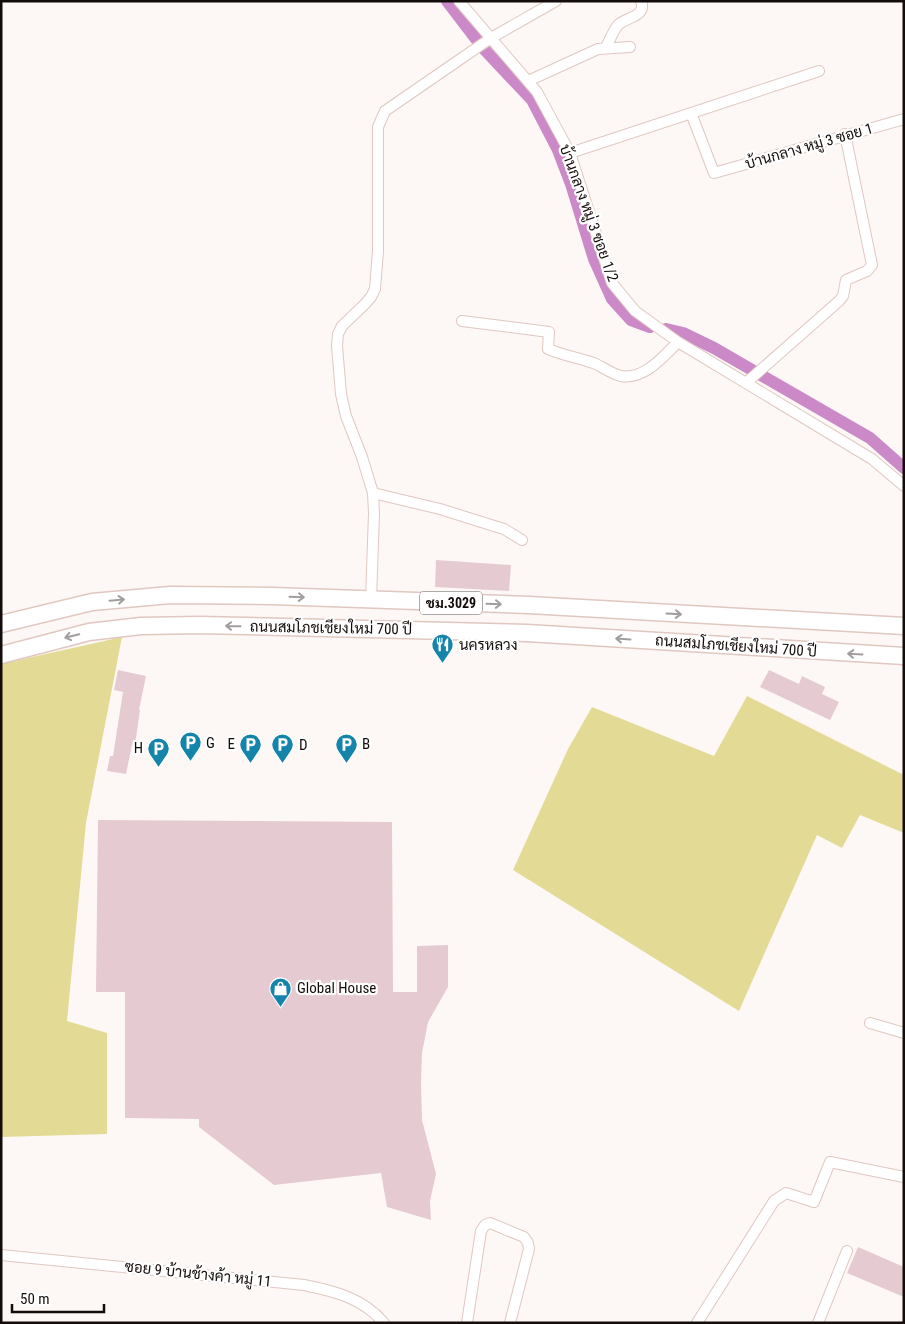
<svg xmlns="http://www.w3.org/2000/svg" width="905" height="1324" font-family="'Roboto Condensed',Sarabun,sans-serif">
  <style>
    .green { fill: #e3db95 }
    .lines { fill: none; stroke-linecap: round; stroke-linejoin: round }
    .canal { stroke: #cc89c8; stroke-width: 12 }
    .building { fill: #e5cbd1 }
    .minor-casing { stroke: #e0c7c0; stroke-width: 12 }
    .primary-casing { stroke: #e0c7c0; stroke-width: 19 }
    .minor { stroke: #fff; stroke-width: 10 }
    .primary { stroke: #fff; stroke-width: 16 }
    .oneway { stroke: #a19e9d }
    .labels { text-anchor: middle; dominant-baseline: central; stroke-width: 4.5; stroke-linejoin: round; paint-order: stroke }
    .shield { fill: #fff; stroke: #5a5554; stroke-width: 1 }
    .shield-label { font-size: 14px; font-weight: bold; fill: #140c0a }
    .street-label { font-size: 15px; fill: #140c0a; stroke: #fff }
    .poi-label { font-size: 15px; fill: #140c0a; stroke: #fff; text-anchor: start }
  </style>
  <rect width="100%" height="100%" fill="#fdf8f6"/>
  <path class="green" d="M122,637L86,823L67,1021L107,1033V1134L1,1137V664Z
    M747,696L904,775V833L860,815L842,848L817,835L739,1011L513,870L568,749L592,707L714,756Z"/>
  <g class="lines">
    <path class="canal" d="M447,1L483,48L532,100L558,150L571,184L594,259L612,299L631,320L650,327
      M666,329L683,333L714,348L870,438L904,468"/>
  </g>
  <path class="building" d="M436,560L511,565L509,591L435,587Z
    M118,670L146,676L139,710H140L135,745H132L126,774L107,771L110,756H113L123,692L114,690Z
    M769,670L799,684L802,676L825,687L822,694L839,702L830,720L760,687Z
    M98,820L392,822L393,992H417V946L448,945V987L428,1022L422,1053L421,1083L422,1120L436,1174L430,1201L431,1220L387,1207L381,1173L274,1185L199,1127V1119L125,1118V992H96Z
    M858,1247L904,1267V1297L847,1273Z"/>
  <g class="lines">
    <defs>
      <path id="minor" d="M459,1L537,92L570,153L612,283L635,311L678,342L872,459L904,486
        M606,47C610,40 613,31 618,25C626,17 647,17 641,1
        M528,81L598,49L630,47
        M691,113L714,173L904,119
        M570,153L819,71
        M462,321L549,332L548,349C564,356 581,358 596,364C604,368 612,374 621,376C644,380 663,357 678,342
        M747,382L839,301L843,296L846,280L867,271L872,265L845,134
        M373,493L440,509L491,525L504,529L522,540
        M371,600L374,513L373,493L362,457L346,416L341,394L337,346L338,334L342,326L365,304L371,297L375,289L378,251V127L385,111L491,38L556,1
        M870,1023L904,1033
        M1,1255L304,1285C334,1291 363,1298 384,1323
        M467,1323L481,1231L485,1225L490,1223L524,1237L528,1243L529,1249L510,1323
        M697,1323L774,1201L786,1193L814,1202L830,1162L904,1177
        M818,1323L847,1251"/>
      <path id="primary" d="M1,624L92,602L170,595L273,596L529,605L904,626
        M1,655L89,632L141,626L201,625L527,633L904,656"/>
    </defs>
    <use href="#minor" class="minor-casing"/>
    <use href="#primary" class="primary-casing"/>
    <use href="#minor" class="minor"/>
    <use href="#primary" class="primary"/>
  </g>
  <defs><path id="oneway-shaft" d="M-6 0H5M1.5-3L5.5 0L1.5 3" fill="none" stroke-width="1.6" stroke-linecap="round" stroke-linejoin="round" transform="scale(1.25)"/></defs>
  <g class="oneway">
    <use href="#oneway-shaft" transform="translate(297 597) rotate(2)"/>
    <use href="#oneway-shaft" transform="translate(117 600) rotate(-5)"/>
    <use href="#oneway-shaft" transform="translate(494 604) rotate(2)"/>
    <use href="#oneway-shaft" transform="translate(674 614) rotate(3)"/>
    <use href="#oneway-shaft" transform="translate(233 626) rotate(-179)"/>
    <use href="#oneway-shaft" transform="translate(72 636) rotate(166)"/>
    <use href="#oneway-shaft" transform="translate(623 639) rotate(-176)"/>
    <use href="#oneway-shaft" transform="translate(855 654) rotate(-177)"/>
  </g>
  <defs>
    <symbol id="restaurant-pin" viewBox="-11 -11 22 30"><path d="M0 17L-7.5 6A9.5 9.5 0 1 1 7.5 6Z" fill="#1484ab" stroke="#fff"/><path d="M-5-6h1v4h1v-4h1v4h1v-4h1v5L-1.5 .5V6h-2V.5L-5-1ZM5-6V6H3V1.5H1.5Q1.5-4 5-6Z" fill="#fff"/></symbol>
    <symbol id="parking-pin" viewBox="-11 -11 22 30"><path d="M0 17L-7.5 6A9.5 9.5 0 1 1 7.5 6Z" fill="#1484ab" stroke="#fff"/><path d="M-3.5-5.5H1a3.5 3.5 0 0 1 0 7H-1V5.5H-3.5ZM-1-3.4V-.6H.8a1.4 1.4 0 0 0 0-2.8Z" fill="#fff"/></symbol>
    <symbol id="shop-pin" viewBox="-11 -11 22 30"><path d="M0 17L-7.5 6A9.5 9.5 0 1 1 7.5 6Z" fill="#1484ab" stroke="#fff"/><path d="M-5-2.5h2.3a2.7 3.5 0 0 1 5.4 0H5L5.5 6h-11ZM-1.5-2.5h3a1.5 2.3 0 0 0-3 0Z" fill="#fff"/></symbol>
  </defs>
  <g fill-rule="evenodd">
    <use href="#restaurant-pin" x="430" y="632" width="25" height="34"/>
    <use href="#parking-pin" x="178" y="730" width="25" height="34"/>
    <use href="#parking-pin" x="238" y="732" width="25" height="34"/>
    <use href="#parking-pin" x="334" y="732" width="25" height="34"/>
    <use href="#parking-pin" x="270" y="732" width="25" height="34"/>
    <use href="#parking-pin" x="146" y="736" width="25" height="34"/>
    <use href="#shop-pin" x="268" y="976" width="25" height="34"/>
  </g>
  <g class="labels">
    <rect class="shield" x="420" y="591.5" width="62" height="23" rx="4"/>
    <g class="shield-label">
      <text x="451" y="603">ชม.3029</text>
    </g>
    <g class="street-label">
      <text transform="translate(809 146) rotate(-16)">บ้านกลาง หมู่ 3 ซอย 1</text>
      <text transform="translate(589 213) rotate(70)">บ้านกลาง หมู่ 3 ซอย 1/2</text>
      <text transform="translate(331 628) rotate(1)">ถนนสมโภชเชียงใหม่ 700 ปี</text>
      <text transform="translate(736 646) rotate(4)">ถนนสมโภชเชียงใหม่ 700 ปี</text>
      <text transform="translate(198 1274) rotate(6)">ซอย 9 บ้านช้างค้า หมู่ 11</text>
    </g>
    <g class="poi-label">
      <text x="459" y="645">นครหลวง</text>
      <text x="206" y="743">G</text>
      <text x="235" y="744" text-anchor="end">E</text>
      <text x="362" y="744">B</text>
      <text x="299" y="745">D</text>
      <text x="143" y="748" text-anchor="end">H</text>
      <text x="297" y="988">Global House</text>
    </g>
  </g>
  <rect width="905" height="1324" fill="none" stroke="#140c0a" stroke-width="5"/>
  <path d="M12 1304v8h92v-8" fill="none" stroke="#140c0a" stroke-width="2.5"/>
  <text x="20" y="1304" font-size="15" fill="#140c0a" stroke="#ffffff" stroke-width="4" paint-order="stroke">50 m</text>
</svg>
